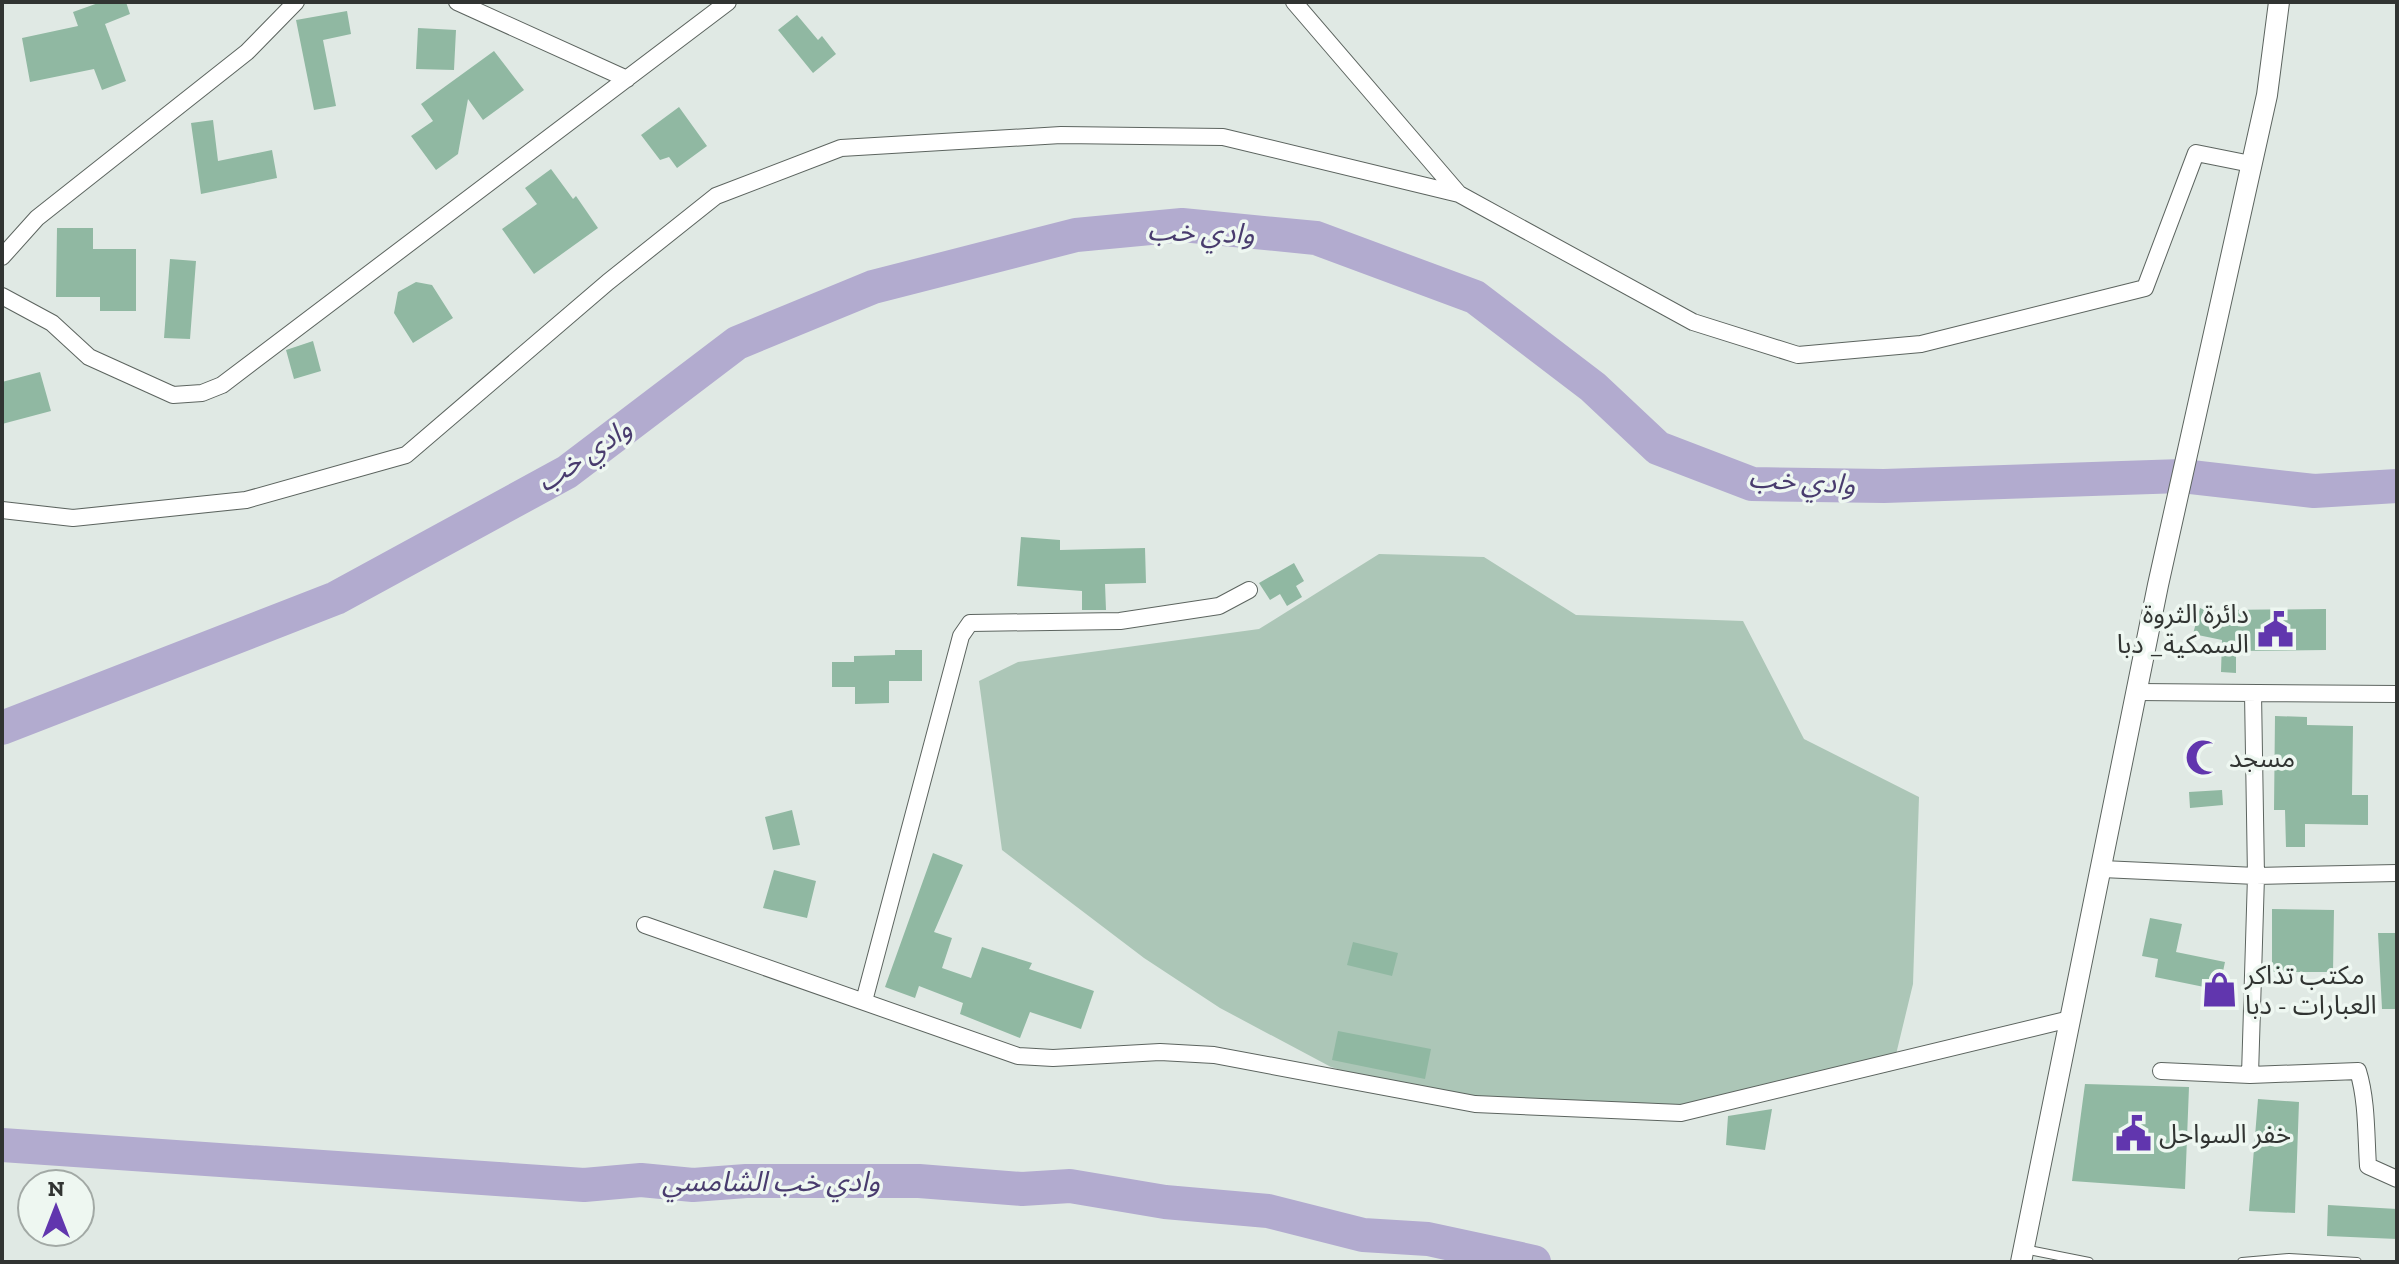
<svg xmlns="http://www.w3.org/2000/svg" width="2399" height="1264" font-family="'Zilla Slab','Noto Sans Arabic',serif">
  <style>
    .green { fill: #acc6b7 }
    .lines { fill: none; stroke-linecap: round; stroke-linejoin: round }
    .river { stroke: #b2abcf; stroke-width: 34 }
    .building { fill: #90b8a2 }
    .service-casing { stroke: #5c645f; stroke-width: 10 }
    .minor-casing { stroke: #5c645f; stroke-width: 18 }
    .tertiary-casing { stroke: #5c645f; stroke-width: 22 }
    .service { stroke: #fff; stroke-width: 8 }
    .minor { stroke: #fff; stroke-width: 16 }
    .tertiary { stroke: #fff; stroke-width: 20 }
    .labels { text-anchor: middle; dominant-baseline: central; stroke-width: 7; stroke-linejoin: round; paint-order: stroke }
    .poi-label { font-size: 26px; fill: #313432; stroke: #eef7f1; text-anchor: start }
    .water-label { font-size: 28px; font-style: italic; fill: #493c6e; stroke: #eef7f1 }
  </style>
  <rect width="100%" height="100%" fill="#e0e9e4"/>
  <path class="green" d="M1379,554L1484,557L1576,615L1743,621L1804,739L1919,797L1913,984L1892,1071L1675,1119L1469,1109L1331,1067L1220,1008L1144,958L1002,850L979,681L1018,662L1259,629Z"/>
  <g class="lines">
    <path class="river" d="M2,728L336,598L567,472L737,343L873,287L1076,235L1182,225L1316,238L1475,297L1593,387L1658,448L1752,484L1884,486L2182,476L2314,491L2397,486
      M2,1145L584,1185L641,1180L693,1185L746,1181H919L1022,1189L1070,1186L1165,1202L1268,1211L1363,1235L1428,1239L1534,1262"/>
  </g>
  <path class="building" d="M101,2H126L130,14L105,24L126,81L102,90L94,69L30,82L22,38L78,26L73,12Z
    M347,11L351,34L323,40L336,106L314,110L296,20Z
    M797,15L818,40L822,36L836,54L813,73L778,30Z
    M418,28L456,30L454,70L416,69Z
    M494,51L524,90L483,120L468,99L458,154L436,170L411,136L433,121L421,104Z
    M679,107L707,146L677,168L669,157L660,160L641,135Z
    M213,120L218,161L272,150L277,178L201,194L191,123Z
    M551,169L573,199L576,196L598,228L534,274L502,229L537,204L525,188Z
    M57,228H93V249H136V311H100V297H56Z
    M170,259L196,261L190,339L164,338Z
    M416,282L432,285L453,318L413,343L394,313L398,292Z
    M313,341L321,371L294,379L286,350Z
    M40,372L51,411L2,424V382Z
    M1021,537L1060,540V550L1145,548L1146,583L1105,584L1106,610H1082V591L1017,586Z
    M1294,563L1304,581L1296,586L1302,597L1287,606L1280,594L1270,600L1259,583Z
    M2200,608L2224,619V610L2326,609V650L2236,651V673L2221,672L2222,640L2193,634Z
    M895,650H922V681H889V703L855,704V687H832V662H854V656L895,655Z
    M2275,716L2307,717V725L2353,726L2352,795H2368V825L2305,824V847H2286L2285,810H2274Z
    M2222,790L2223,805L2190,808L2189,792Z
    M792,810L800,845L773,850L765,817Z
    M933,853L963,865L934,932L952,938L942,968L971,978L982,947L1032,963L1029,969L1094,991L1081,1029L1030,1012L1020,1038L960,1014L963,1003L919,986L915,998L885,987Z
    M774,870L816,881L807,918L763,908Z
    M2272,909L2334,910L2333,972H2272Z
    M2150,918L2182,924L2176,952L2225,962L2219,990L2155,977L2158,959L2142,956Z
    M2378,933H2397V1009H2382Z
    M1353,942L1398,953L1392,976L1347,965Z
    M1338,1031L1431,1049L1425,1079L1332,1060Z
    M2085,1084L2189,1087L2185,1189L2072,1181Z
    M2258,1099L2299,1102L2295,1213L2249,1211Z
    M1772,1109L1765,1150L1726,1145L1728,1116Z
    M2328,1205L2397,1209V1239L2327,1236Z"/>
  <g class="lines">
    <defs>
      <path id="service" d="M2024,1249L2089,1262
        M2242,1262L2289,1258L2357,1262"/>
      <path id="minor" d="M457,2L627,79
        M1294,2L1459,194
        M2,257L37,218L247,52L296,2
        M2,296L52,323L89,357L173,395L202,393L222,385L728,2
        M2,510L73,518L246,500L406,455L608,282L716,196L841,148L1061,135L1223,137L1459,194L1693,322L1798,355L1921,344L2145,288L2196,153L2251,164
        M2137,692L2397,694
        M2102,869L2256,876L2397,873
        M645,925L1018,1056L1053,1058L1160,1052L1214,1055L1475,1104L1681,1113L2070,1019
        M864,1001L961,636L970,623L1120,621L1219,606L1249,590
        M2161,1071L2250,1075L2256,876L2253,693
        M2250,1075L2358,1071C2367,1100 2366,1135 2368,1166L2397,1179"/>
      <path id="tertiary" d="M2021,1262L2158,585L2267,95L2279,2"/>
    </defs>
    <use href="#service" class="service-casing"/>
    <use href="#minor" class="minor-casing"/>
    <use href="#tertiary" class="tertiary-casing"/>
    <use href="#service" class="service"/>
    <use href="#minor" class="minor"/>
    <use href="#tertiary" class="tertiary"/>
  </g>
  <defs>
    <symbol id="civic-bare" viewBox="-9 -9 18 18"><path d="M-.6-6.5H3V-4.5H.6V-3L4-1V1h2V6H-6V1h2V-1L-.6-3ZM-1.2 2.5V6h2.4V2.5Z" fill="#6136ae" stroke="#eef7f1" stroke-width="2.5" paint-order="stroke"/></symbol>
    <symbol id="mosque-bare" viewBox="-9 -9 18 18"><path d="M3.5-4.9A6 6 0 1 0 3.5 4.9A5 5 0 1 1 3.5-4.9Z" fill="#6136ae" stroke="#eef7f1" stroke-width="2.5" paint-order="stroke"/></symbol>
    <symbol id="shop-bare" viewBox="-9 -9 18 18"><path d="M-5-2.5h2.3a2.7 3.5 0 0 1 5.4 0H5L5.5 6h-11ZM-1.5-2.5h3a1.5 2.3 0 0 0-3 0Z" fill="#6136ae" stroke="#eef7f1" stroke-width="2.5" paint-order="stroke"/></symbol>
  </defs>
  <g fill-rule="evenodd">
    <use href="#civic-bare" x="2250" y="604" width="51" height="51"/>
    <use href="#mosque-bare" x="2178" y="732" width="51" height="51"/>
    <use href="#shop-bare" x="2194" y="964" width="51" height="51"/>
    <use href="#civic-bare" x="2108" y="1108" width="51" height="51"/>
  </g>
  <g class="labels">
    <g class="poi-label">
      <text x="2249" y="614" text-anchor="end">دائرة الثروة<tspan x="2249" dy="30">السمكية_ دبا</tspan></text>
      <text x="2229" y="758">مسجد</text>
      <text x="2245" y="975">مكتب تذاكر<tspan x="2245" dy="30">العبارات - دبا</tspan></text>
      <text x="2159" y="1134">خفر السواحل</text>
    </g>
    <g class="water-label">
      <text transform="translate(1201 232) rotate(2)">وادي خب</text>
      <text transform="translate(584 455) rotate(-34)">وادي خب</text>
      <text transform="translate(1802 481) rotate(4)">وادي خب</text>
      <text x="771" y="1181">وادي خب الشامسي</text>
    </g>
  </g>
  <rect width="2399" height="1264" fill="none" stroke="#313432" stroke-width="8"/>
  <g transform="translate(56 1208)"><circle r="38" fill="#eef7f1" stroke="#a2a9a5" stroke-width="2"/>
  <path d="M0-6L14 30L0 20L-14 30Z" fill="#6136ae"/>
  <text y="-12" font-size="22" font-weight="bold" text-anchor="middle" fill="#313432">N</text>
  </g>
</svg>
